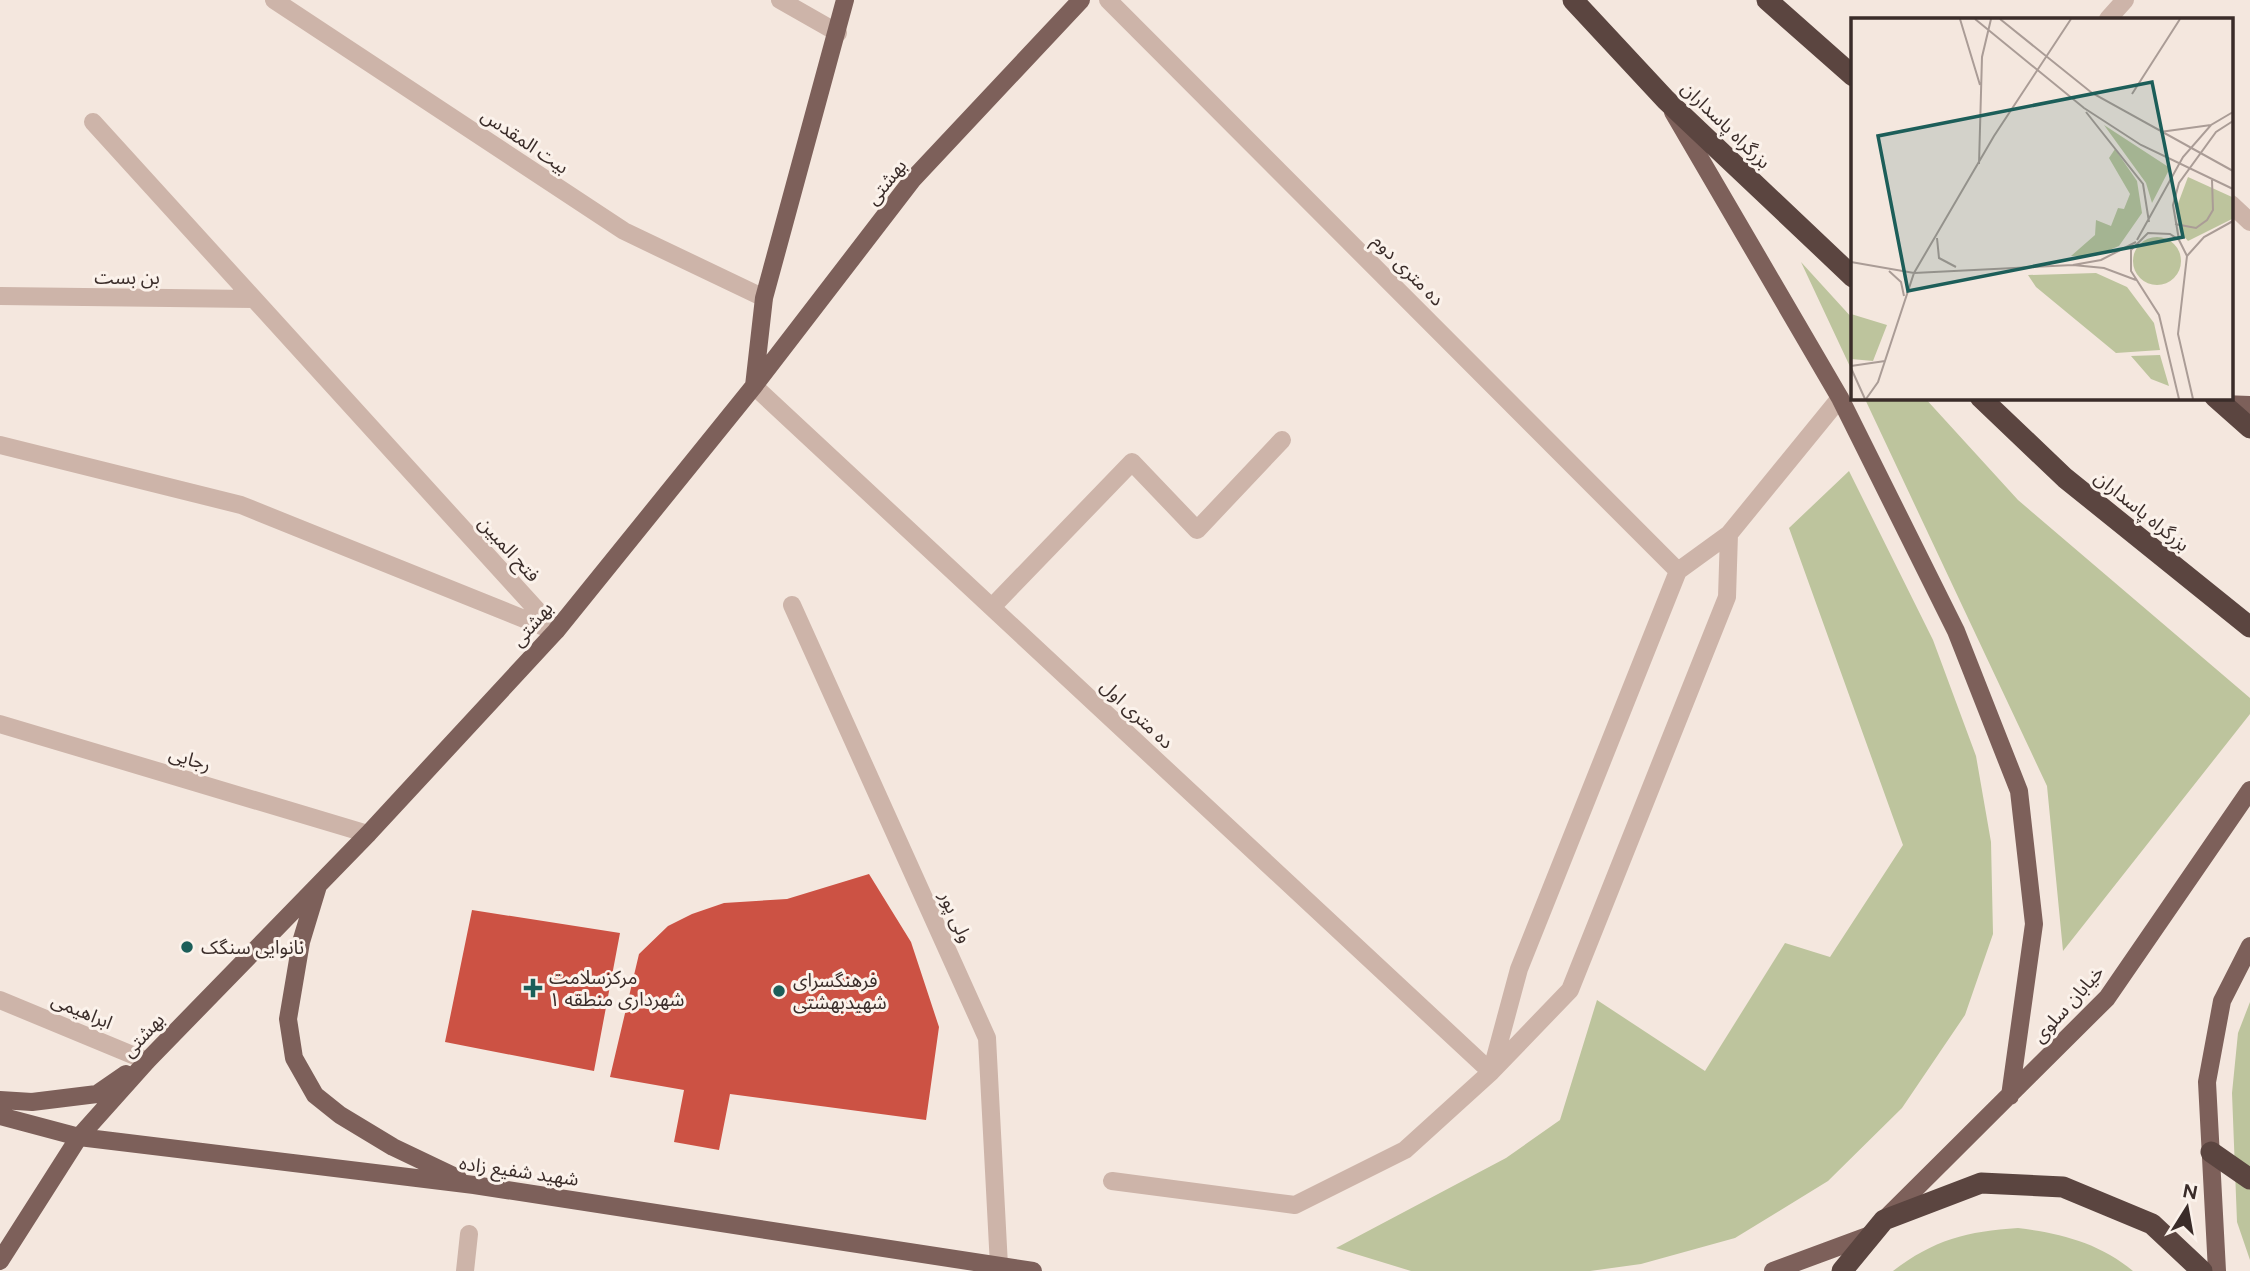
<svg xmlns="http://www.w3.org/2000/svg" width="2250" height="1271" font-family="Figtree,'Noto Sans Arabic',sans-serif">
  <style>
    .green { fill: #bdc49d }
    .building { fill: #cc5244 }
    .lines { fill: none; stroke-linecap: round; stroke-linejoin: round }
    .minor { stroke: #cdb4a9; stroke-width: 18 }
    .major { stroke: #7d605a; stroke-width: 18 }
    .highway { stroke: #5b4540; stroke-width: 21 }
    .poi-dot { fill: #1c5e59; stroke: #fbf2eb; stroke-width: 2.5 }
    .labels { text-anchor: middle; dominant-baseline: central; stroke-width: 6; stroke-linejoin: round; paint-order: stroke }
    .street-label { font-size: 19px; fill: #3a2c29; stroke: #fbf2eb }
    .poi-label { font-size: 19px; fill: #3a2c29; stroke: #fbf2eb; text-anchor: start }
    .inset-road { fill: none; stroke: #aa9c96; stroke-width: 2 }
    .view { fill: #1c5e59; fill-opacity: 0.15; stroke: #1c5e59; stroke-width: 3.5 }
    .inset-edge { fill: none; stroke: #3a2c29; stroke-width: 3.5 }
  </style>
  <rect width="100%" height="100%" fill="#f4e7de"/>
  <path class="green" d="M1801,262L1853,319V373Z
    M1864,397H1924L2018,500L2250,698V714L2063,951L2047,786Z
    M1849,471L1933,640L1976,756L1991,842L1993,934L1965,1015L1902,1108L1828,1181L1735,1238L1641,1264L1590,1271H1411L1336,1248L1506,1158L1560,1120L1597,1000L1705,1071L1785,943L1830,957L1903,845L1789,528Z
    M2250,1002V1260L2237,1222L2232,1093L2238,1033Z
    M2018,1228C2060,1233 2100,1243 2133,1271H1893C1933,1240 1968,1231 2018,1228Z"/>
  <path class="building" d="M869,874L911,942L939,1027L926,1120L730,1094L719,1150L674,1142L684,1090L610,1077L639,954L668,926L692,914L724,903L787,899Z
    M472,910L620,933L594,1071L445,1042Z"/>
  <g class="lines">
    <path class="minor" d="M274,0L624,231L764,298
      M780,0L838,33
      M1108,0L1678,571
      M2108,19L2125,0
      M93,122L556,631
      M2231,204L2250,222
      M0,296L253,299
      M754,386L1491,1072
      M0,445L241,505L549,629
      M792,605L987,1038L999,1266
      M992,607L1132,462L1197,530L1282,440
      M0,724L368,834
      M0,1000L147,1061
      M1492,1069L1519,969L1678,571L1729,534L1840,398
      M1112,1181L1295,1205L1405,1150L1491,1072L1570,990L1727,597L1729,534
      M465,1271L469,1234"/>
    <path class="major" d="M1673,112L1840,398L1956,631L2019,791L2034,924L2010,1096
      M754,386L764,298L845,0
      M2222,404L2250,405
      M318,886L301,942L288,1019L294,1058L315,1095L340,1115L393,1147L458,1178
      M0,1100L32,1102L97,1094L126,1074
      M0,1116L79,1137L474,1185L1033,1271
      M1886,1218L2107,998L2250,790
      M0,1261L79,1137L147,1061L368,834L556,631L754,386L913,179L1081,0
      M1773,1271L1873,1234
      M2217,1271L2207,1082L2222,1001L2250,946"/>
    <path class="highway" d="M1573,0L1666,100L1853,277
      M1767,0L1853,76
      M1980,397L2065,478L2250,627
      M2215,397L2250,428
      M2211,1152L2250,1179
      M1842,1271L1884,1220L1981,1183L2063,1187L2152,1224L2202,1271"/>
  </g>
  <g class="poi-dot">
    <circle cx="187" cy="947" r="7"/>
    <path d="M529.5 977.5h7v7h7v7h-7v7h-7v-7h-7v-7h7z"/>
    <circle cx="779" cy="991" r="7"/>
  </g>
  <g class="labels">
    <g class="street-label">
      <text transform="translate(1726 125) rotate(44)">بزرگراه پاسداران</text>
      <text transform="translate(525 141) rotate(34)">بیت المقدس</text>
      <text transform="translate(886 182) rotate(-51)">بهشتی</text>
      <text transform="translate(1408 270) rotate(45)">ده متری دوم</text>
      <text x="127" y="277">بن بست</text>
      <text transform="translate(2142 511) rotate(39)">بزرگراه پاسداران</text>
      <text transform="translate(509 549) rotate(48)">فتح المبین</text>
      <text transform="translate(532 624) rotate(-49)">بهشتی</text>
      <text transform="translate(1137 714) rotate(43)">ده متری اول</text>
      <text transform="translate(190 759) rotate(17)">رجایی</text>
      <text transform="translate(956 917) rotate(66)">ولی پور</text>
      <text transform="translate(2068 1004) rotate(-48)">خیابان سلوی</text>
      <text transform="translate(82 1011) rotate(23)">ابراهیمی</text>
      <text transform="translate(143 1035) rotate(-47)">بهشتی</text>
      <text transform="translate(519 1171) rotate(8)">شهید شفیع زاده</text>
    </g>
    <g class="poi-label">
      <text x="201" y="947">نانوایی سنگک</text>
      <text x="549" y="977">مرکزسلامت<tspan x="549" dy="22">شهرداری منطقه ۱</tspan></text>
      <text x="793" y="980">فرهنگسرای<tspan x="793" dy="22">شهیدبهشتی</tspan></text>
    </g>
  </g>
  <g transform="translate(1851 18)">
    <rect width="382" height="382" fill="#f4e7de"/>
    <path d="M253,107L319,150L301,185L295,165ZM264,131L286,163L291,195L268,228L244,238H220L244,217L245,202L260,208L267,190L273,191L279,176L258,140ZM337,159L381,179V201L337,223L329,214L325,191ZM282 243a24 24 0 1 1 48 0a24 24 0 1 1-48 0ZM245,255L276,269L303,305L309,332L265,335L185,269L177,257ZM0,296L36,307L22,343L0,341ZM309,337L318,368L300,361L280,338Z" fill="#bdc49d"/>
    <path class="inset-road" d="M109,1L129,67M124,1L233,90L290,127L382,171M149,1L241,75L382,153M281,76L329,1M235,94L292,166L298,204M309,114L360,107M128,146L131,39L140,1M324,206L345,210L356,202L362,192L361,162M86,220L88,240L105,249M286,222L332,139L360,107L382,94M328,222L322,187L328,165L365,114L382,103M285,224L250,242L222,247L253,250L285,262M336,238L353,219L382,203M0,244L63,255L222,247M38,253L50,264L53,278M0,348L34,343M0,350L14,381M15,381L27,364L63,255L143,118L220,1M328,381L308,297L280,253V232L297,215L319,216L328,222L336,238L327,316L342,381"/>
    <path class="view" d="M301,64L332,219L57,273L27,118Z"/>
    <rect width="382" height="382" class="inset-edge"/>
  </g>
  <g transform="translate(2187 1208) rotate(11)" stroke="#fbf2eb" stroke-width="5" paint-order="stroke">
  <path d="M0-5L12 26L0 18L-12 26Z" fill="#3a2c29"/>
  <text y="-10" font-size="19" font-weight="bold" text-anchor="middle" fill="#3a2c29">N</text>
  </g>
</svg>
